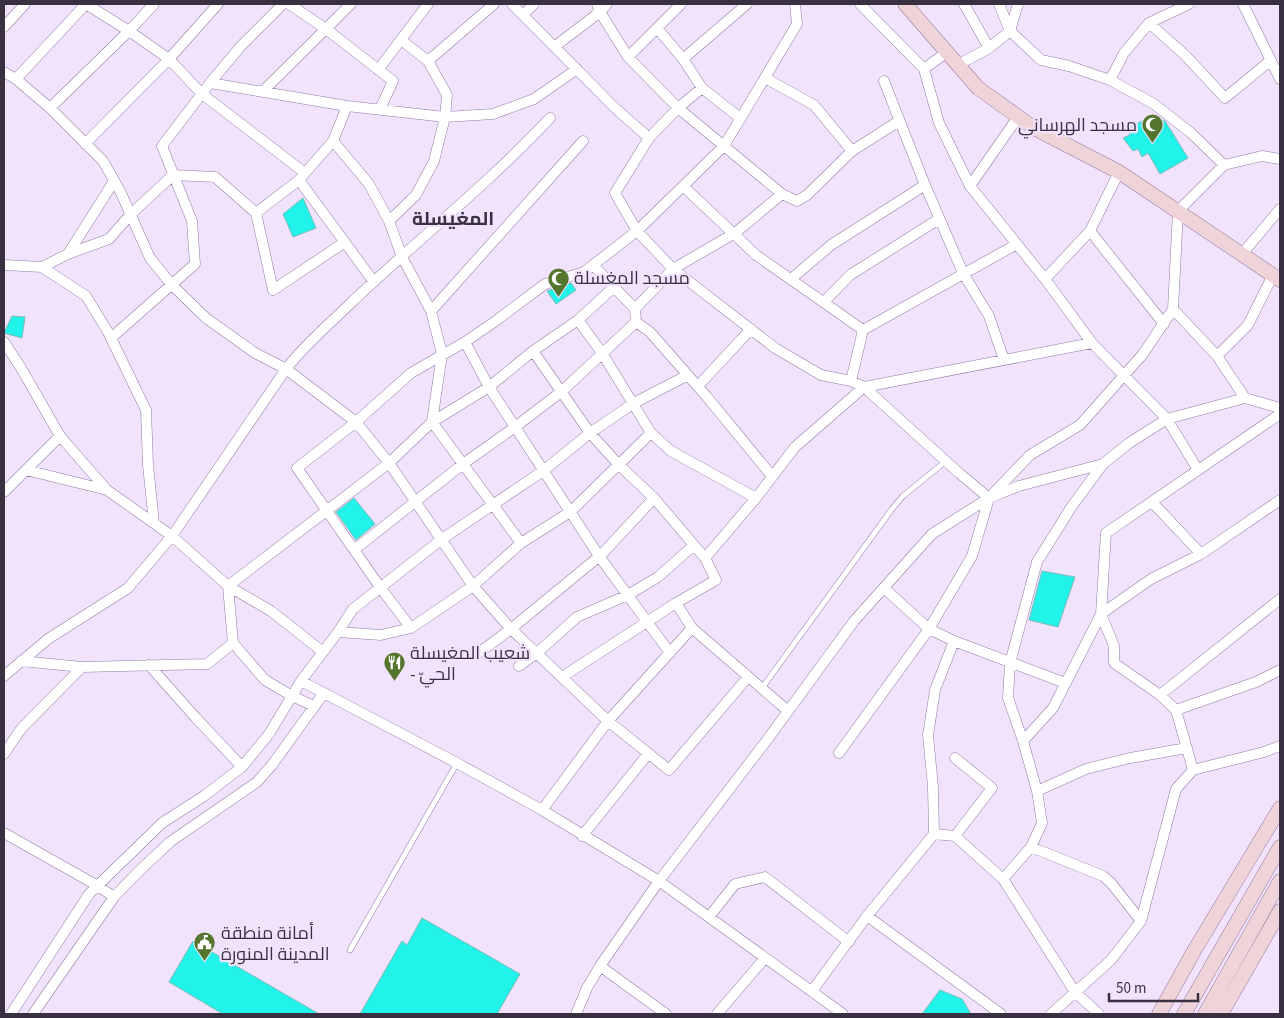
<svg xmlns="http://www.w3.org/2000/svg" width="1284" height="1018" font-family="'Source Sans 3',Cairo,sans-serif">
  <style>
    .building { fill: #21f2ea; stroke: #7cbbb7 }
    .lines { fill: none; stroke-linecap: round; stroke-linejoin: round }
    .service-casing { stroke: #917aa2; stroke-width: 6 }
    .minor-casing { stroke: #917aa2; stroke-width: 11 }
    .secondary-casing { stroke: #917aa2; stroke-width: 15 }
    .service { stroke: #fff; stroke-width: 5 }
    .minor { stroke: #fff; stroke-width: 10 }
    .secondary { stroke: #eed4d8; stroke-width: 14 }
    .labels { text-anchor: middle; dominant-baseline: central; stroke-width: 4.5; stroke-linejoin: round; paint-order: stroke }
    .poi-label { font-size: 18px; fill: #393041; stroke: #f2e3fd; text-anchor: start }
    .neighbourhood-label { font-size: 19px; font-weight: bold; fill: #393041; stroke: #f2e3fd }
  </style>
  <rect width="100%" height="100%" fill="#f2e3fd"/>
  <path class="building" d="M1153,115L1156,121L1161,119L1165,121L1188,158L1160,174L1148,153L1142,157L1138,149L1133,151L1123,138L1130,135L1127,129Z
    M303,198L316,228L293,237L283,214Z
    M571,283L576,290L556,304L547,291Z
    M12,316L25,317L22,338L4,333Z
    M354,498L375,524L356,540L336,512Z
    M1042,571L1075,577L1058,627L1029,620Z
    M422,918L520,974L497,1014H360L402,941L407,945Z
    M193,941L319,1014H223L169,982Z
    M940,990L962,999L971,1014H922Z"/>
  <g class="lines">
    <defs>
      <path id="service" d="M762,688L892,509L903,496L946,461
        M350,950L457,763"/>
      <path id="minor" d="M86,4L129,31L169,59L202,94L305,173
        M289,4L326,29L393,81L380,109
        M512,4L614,107L649,138
        M597,4L600,12L628,57L678,108L782,194L797,201L807,195L852,151L899,121
        M860,4L924,69L939,123L970,186L1045,279L1092,343L1167,419L1198,470
        M964,4L989,48
        M999,4L1010,31L1041,60L1069,66L1110,80L1154,104L1191,133L1224,165
        M1243,4L1280,79
        M523,15L534,4
        M1149,23L1185,55L1225,98L1271,60
        M4,27L25,4
        M657,28L683,59L702,88L740,118
        M554,47L600,12L607,4
        M628,57L681,4
        M683,59L747,4
        M428,61L494,4
        M958,65L989,48L1010,31L1018,4
        M924,69L947,52
        M378,70L428,4
        M4,72L16,79L50,108L103,161L121,193L150,258L171,284L206,318L255,353L286,369L356,422L389,463L473,586L511,629L608,721L669,770L748,677
        M765,78L814,105L852,151
        M16,79L86,4
        M1110,80L1124,53L1149,23L1189,4
        M884,81L925,185L963,273L989,316L1004,360
        M210,83L347,106L445,117L493,114L534,99L577,69
        M702,88L678,108L649,138L615,193L637,231L673,269L775,348L821,375L851,381L864,387L959,473L989,498
        M263,91L351,4
        M50,108L130,30L154,4
        M333,141L369,184L389,221L402,257L431,311L442,354L432,422L521,543
        M85,144L169,59L218,4
        M299,180L374,282
        M683,186L756,255L863,330
        M970,186L1018,117
        M389,221L416,195L434,161L445,117L447,95L428,61L401,40
        M1090,231L1164,324
        M345,242L273,290L256,213L299,180L333,141L347,106
        M68,254L109,239L131,214L173,175L215,177L256,213
        M1242,254L1280,209
        M4,265L42,267L68,254L114,181
        M593,265L635,309L636,322L650,332L707,397L772,476
        M42,267L86,296L108,332L146,410L148,465L154,523
        M791,279L831,245L925,185
        M1045,279L1090,231L1119,172
        M824,302L850,275L939,219
        M635,309L673,269L735,233L782,194
        M1173,309L1217,356L1245,398
        M431,311L583,141
        M578,320L602,353L651,433L671,451L756,498
        M111,338L195,264L192,221L162,146L210,83L241,46L283,4
        M4,342L21,368L60,436L107,490
        M465,342L489,387L599,556L670,653
        M533,351L590,433L619,465L654,498L705,558L716,580L676,603L562,677
        M1217,356L1248,325L1273,275
        M851,381L863,330L1017,244
        M698,386L751,329
        M26,470L107,490L172,536L228,586L271,611L323,652
        M4,492L60,436
        M1152,502L1201,554
        M354,550L463,464L515,427L561,392L636,322
        M705,558L756,498L795,447L864,387L1092,343
        M884,588L929,629L954,641L1065,683
        M676,603L692,628L788,711
        M411,628L380,587L297,468L356,422L411,373L465,342L497,320L545,284L584,272L637,231L724,146L797,24L795,4
        M338,632L381,635L411,628L473,586L521,543L570,512L651,433
        M233,643L265,680L292,696L314,706
        M480,652L511,629L602,554L654,498
        M21,661L82,667L207,664L233,643L228,586L389,463L432,422L489,387L533,351L578,320L614,287
        M149,665L196,718L242,767
        M519,666L537,653L577,617L628,595L658,577L694,545
        M4,676L48,639L128,588L172,536L286,369C306,343 332,322 355,299C420,238 489,183 550,118
        M301,681L457,763L542,810L659,881L843,1014
        M1160,695L1280,599
        M1176,710L1256,682L1280,670
        M1023,741L1053,708L1101,614L1151,579L1201,554L1280,500
        M839,753L929,629L972,556L989,498L1030,455L1080,425L1143,354L1173,309L1178,211L1224,165L1262,156L1280,159
        M4,754L21,729L82,667
        M955,758L992,788L955,836
        M1193,770L1176,710L1160,695L1114,663V646L1101,614L1106,533L1280,414
        M1037,791L1086,769L1130,758L1187,748
        M542,810L608,721L692,628
        M4,833L98,886L114,897
        M934,834L933,787L928,735L935,690L954,641
        M582,836L648,754
        M1031,847L1103,876L1111,883L1141,921
        M1003,879L1031,847L1042,823L1037,791L1023,741L1008,698L1010,663L1037,562L1072,506L1103,464L1129,443L1167,419L1245,398L1280,408
        M867,916L1001,1014
        M709,917L735,884L765,877L849,942
        M600,966L666,1014
        M812,991L867,916L934,834L955,836L1003,879L1075,992L1099,1014
        M11,1014L89,894L162,823L204,796L242,767L269,734L301,681L338,632L353,609L442,539L543,471L590,433L634,403L688,375
        M33,1014L114,897L138,872L170,842L257,782L272,765L324,693
        M576,1014L587,988L600,966L659,881L767,740L854,621L932,534L989,498L1019,486L1103,464
        M717,1014L765,958
        M1051,1014L1111,960L1141,921L1176,789L1193,770L1264,752L1280,746"/>
      <path id="secondary" d="M905,4L978,88L1034,128L1119,172L1280,280
        M1159,1014L1194,951L1280,808
        M1184,1014L1280,847
        M1205,1014L1280,881
        M1221,1014L1280,911"/>
    </defs>
    <use href="#service" class="service-casing"/>
    <use href="#minor" class="minor-casing"/>
    <use href="#secondary" class="secondary-casing"/>
    <use href="#service" class="service"/>
    <use href="#minor" class="minor"/>
    <use href="#secondary" class="secondary"/>
  </g>
  <defs>
    <symbol id="mosque-pin" viewBox="-11 -11 22 30"><path d="M0 17L-7.5 6A9.5 9.5 0 1 1 7.5 6Z" fill="#53752d" stroke="#f2e3fd"/><path d="M3.5-4.9A6 6 0 1 0 3.5 4.9A5 5 0 1 1 3.5-4.9Z" fill="#fff"/></symbol>
    <symbol id="restaurant-pin" viewBox="-11 -11 22 30"><path d="M0 17L-7.5 6A9.5 9.5 0 1 1 7.5 6Z" fill="#53752d" stroke="#f2e3fd"/><path d="M-5-6h1v4h1v-4h1v4h1v-4h1v5L-1.5 .5V6h-2V.5L-5-1ZM5-6V6H3V1.5H1.5Q1.5-4 5-6Z" fill="#fff"/></symbol>
    <symbol id="civic-pin" viewBox="-11 -11 22 30"><path d="M0 17L-7.5 6A9.5 9.5 0 1 1 7.5 6Z" fill="#53752d" stroke="#f2e3fd"/><path d="M-.6-6.5H3V-4.5H.6V-3L4-1V1h2V6H-6V1h2V-1L-.6-3ZM-1.2 2.5V6h2.4V2.5Z" fill="#fff"/></symbol>
  </defs>
  <g fill-rule="evenodd">
    <use href="#mosque-pin" x="1140" y="112" width="25" height="34"/>
    <use href="#mosque-pin" x="546" y="266" width="25" height="34"/>
    <use href="#restaurant-pin" x="382" y="650" width="25" height="34"/>
    <use href="#civic-pin" x="192" y="930" width="25" height="34"/>
  </g>
  <g class="labels">
    <g class="poi-label">
      <text x="1137" y="125" text-anchor="end">مسجد الهرساني</text>
      <text x="574" y="278">مسجد المغسلة</text>
      <text x="410" y="653">شعيب المغيسلة<tspan x="410" dy="21">- الحيّ</tspan></text>
      <text x="221" y="933">أمانة منطقة<tspan x="221" dy="21">المدينة المنورة</tspan></text>
    </g>
    <g class="neighbourhood-label">
      <text x="453" y="219">المغيسلة</text>
    </g>
  </g>
  <rect width="1284" height="1018" fill="none" stroke="#393041" stroke-width="10"/>
  <path d="M1109 993v8h89v-8" fill="none" stroke="#393041" stroke-width="2.5"/>
  <text x="1116" y="993" font-size="15" fill="#393041" stroke="#f2e3fd" stroke-width="4" paint-order="stroke">50 m</text>
</svg>
